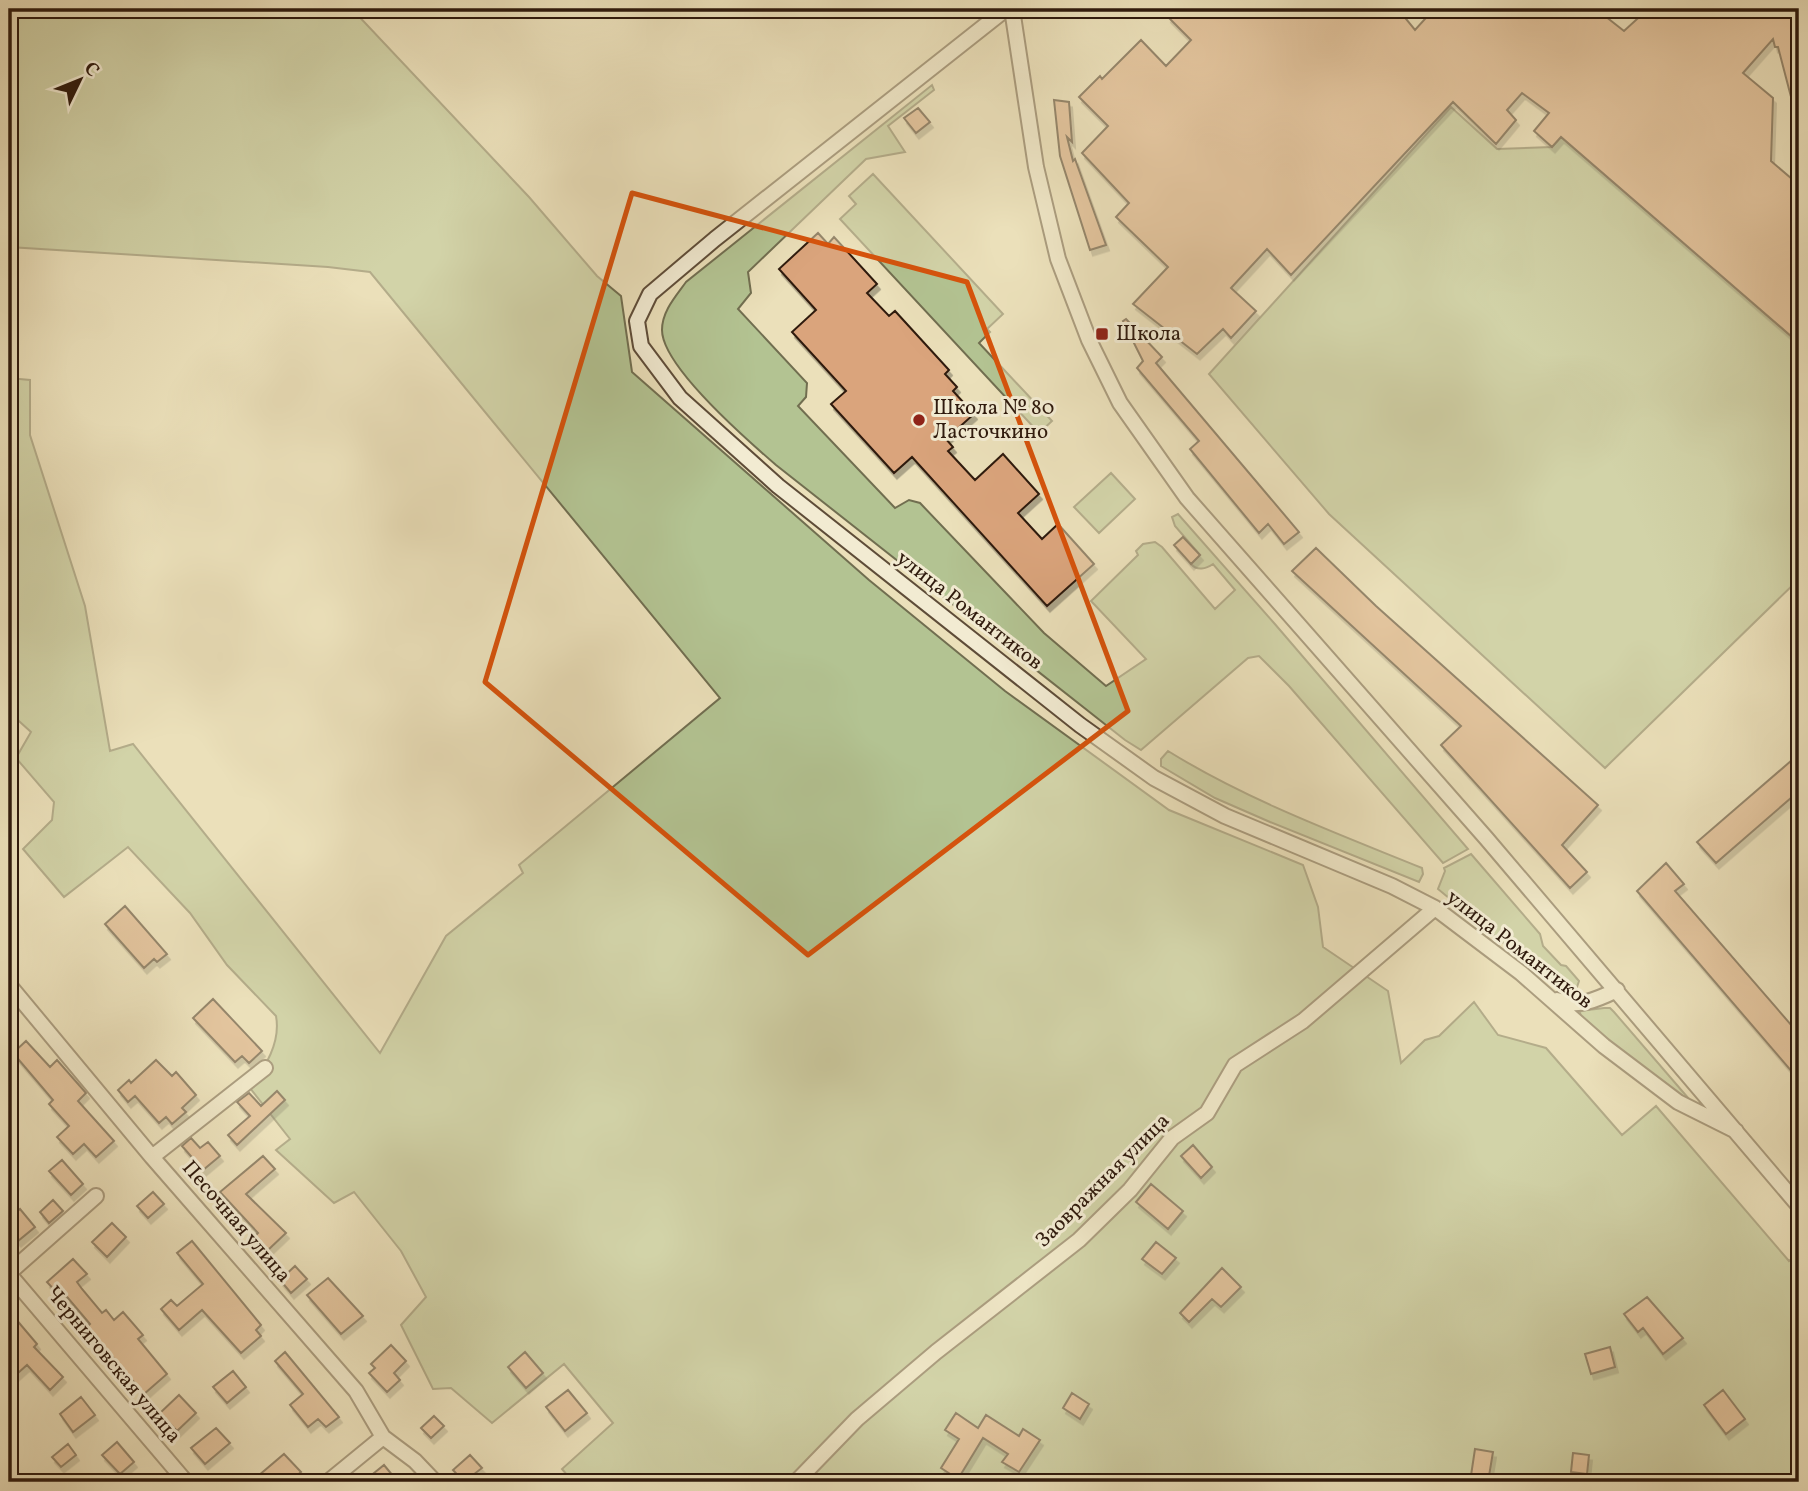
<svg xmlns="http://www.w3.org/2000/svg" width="1808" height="1491" font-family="Vollkorn,serif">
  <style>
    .green { fill: #b3c392; stroke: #716e50; stroke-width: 2 }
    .building { fill: #daa47c; stroke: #2f1a0d; stroke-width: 2; filter: url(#shadow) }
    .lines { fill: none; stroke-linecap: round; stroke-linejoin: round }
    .street-casing { stroke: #5e4c38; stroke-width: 18 }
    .street { stroke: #f2ebd2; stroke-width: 14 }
    .marked { fill: none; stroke: #d6530c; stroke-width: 5; stroke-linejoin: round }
    .poi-dot { fill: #8f2418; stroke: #f2ebd2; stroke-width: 2.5 }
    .labels { text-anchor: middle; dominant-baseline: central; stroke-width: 6; stroke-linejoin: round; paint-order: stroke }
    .poi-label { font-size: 21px; fill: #2f1a0d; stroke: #f2ebd2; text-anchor: start }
    .street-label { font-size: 21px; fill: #2f1a0d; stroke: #f2ebd2 }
  </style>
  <defs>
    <filter id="shadow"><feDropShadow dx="3" dy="5.5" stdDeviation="0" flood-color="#0004"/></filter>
  </defs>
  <rect width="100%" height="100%" fill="#ebe0ba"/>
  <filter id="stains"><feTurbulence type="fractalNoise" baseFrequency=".00286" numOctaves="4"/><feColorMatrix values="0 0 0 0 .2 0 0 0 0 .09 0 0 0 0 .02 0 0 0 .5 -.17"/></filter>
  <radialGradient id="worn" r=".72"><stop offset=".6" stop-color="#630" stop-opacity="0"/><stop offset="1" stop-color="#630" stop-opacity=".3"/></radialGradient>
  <path class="green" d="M9,9H352L529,197L597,276L621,296L632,372L869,580L1005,691L1169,810L1303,865L1318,907L1323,947L1388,991L1401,1063L1425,1040L1439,1036L1474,1002L1498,1035L1546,1048L1622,1135L1656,1106L1789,1261L1799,1253V1482H573L562,1469L613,1423L564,1364L492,1423L451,1388L433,1389L401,1325L426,1297L401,1251L354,1192L334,1203L276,1150L290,1139L250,1088C265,1067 281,1043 276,1016L227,965L190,913L128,847L64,897L23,849L52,820L54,802L16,758L31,732L9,712V378L30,380V435L85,606L110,751L133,744L380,1053L446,936L523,873L519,865L720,698L370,272L328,267L9,247Z
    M932,85L934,90L888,126L905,152L866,159L748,272L751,293L738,309L807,383L806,397L798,406L895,508L909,500L920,503L1044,633L1106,686L1146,659L1091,601L1138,555L1136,551L1143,544L1155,542L1162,547L1215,609L1235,590L1213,564C1206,569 1197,571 1191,564L1200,555L1175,526L1172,517L1178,514L1274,623L1468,849L1443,863L1289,686L1259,656L1248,658L1141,750L1125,740L776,465C747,440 662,366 662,330C662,311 676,296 686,282Z
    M1451,107L1497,149L1552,147L1561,137L1799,343V579L1605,768L1329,514L1209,374Z
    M873,174L1003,314L987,329L990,332L979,343L1052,421L1039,433L840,219L856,204L849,196Z
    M1111,473L1135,499L1099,533L1074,507Z
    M1168,751C1247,800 1336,833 1422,868L1423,874L1419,882L1270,822L1215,798L1161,766V759Z
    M1471,854L1540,934L1543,946L1561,965L1566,966L1579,981L1576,990L1569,993L1559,989L1438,889L1445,871L1444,868Z
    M1604,1008H1610L1614,1012L1689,1099L1680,1095L1581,1021L1580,1011Z"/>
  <path class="building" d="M1176,9H1398L1415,30L1434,9H1596L1624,31L1648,9H1797L1799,15V115L1796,116L1778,47H1775L1773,39L1743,73L1773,98L1771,161L1799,185V343L1561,137L1552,147L1534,131L1549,113L1522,93L1507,110L1516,120L1496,144L1453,102L1291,275L1267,249L1231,288L1256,311L1231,338L1223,329L1197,354L1133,304L1168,267L1116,217L1129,203L1082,153L1108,126L1079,97L1100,76L1102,79L1141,40L1166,66L1191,40L1168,17Z
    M1054,100L1069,102L1072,142L1067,137L1073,161L1075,159L1106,245L1090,250L1060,156Z
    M918,108L930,122L916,133L904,118Z
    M818,233L828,244L834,237L877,284L867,293L889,316L895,311L949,370L945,374L957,387L953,391L974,414L946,439L953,447L948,451L975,480L1003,454L1039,494L1018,513L1042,539L1058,524L1094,564L1047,606L912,457L894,473L831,404L846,391L792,332L816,310L779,269Z
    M1126,319L1162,357L1156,363L1299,532L1284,544L1268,524L1259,533L1190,449L1199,441L1137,368L1143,361L1123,321Z
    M1183,537L1200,555L1191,564L1174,545Z
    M1316,548L1376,606L1598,805L1562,845L1587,872L1570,888L1441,745L1461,726L1292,571Z
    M1799,754V791L1716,863L1697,842Z
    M1666,863L1684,884L1675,891L1799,1034V1080L1637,891Z
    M125,906L167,954L157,962L154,959L144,968L105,924Z
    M213,999L262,1051L249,1063L242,1056L235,1062L193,1018Z
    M26,1041L50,1067L57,1060L86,1093L78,1101L114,1141L96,1157L84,1144L73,1154L57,1137L69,1126L49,1104L53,1100L13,1053Z
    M156,1060L172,1076L176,1072L196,1095L182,1108L186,1112L172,1124L166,1117L159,1123L135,1096L128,1102L118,1090L129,1080L131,1083Z
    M277,1091L285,1100L237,1145L228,1135L250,1116L237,1102L249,1093L261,1106Z
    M191,1138L200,1148L208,1142L220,1156L203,1170L182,1146Z
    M1193,1145L1212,1167L1201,1178L1181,1156Z
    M263,1156L275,1169L246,1194L286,1233L268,1250L255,1236L258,1233L220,1192Z
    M62,1160L83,1184L71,1195L49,1171Z
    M1151,1184L1183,1211L1168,1229L1136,1202Z
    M153,1192L164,1204L148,1218L137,1206Z
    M53,1200L63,1211L49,1223L40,1212Z
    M20,1209L35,1227L18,1241L9,1230V1219Z
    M112,1223L126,1237L107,1257L92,1242Z
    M192,1241L261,1325L256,1330L261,1336L241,1353L202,1310L179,1330L161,1309L171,1300L177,1306L203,1284L177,1253Z
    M1156,1242L1176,1258L1162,1274L1142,1259Z
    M73,1259L87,1274L77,1282L82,1289L102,1313L106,1310L114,1320L123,1312L143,1335L138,1339L167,1374L144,1394L87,1327L90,1324L63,1292L59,1295L47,1282Z
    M295,1266L307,1279L291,1293L280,1280Z
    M1222,1268L1241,1287L1221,1307L1212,1299L1189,1322L1180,1313Z
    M328,1278L363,1316L341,1334L307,1295Z
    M1647,1297L1683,1338L1663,1354L1643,1328L1638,1332L1624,1314Z
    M9,1311L37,1344L34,1347L63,1377L50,1390L27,1365L9,1381Z
    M391,1345L406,1361L394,1373L400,1380L387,1392L369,1373L375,1368L371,1364Z
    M1610,1347L1615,1367L1591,1374L1585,1354Z
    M285,1352L339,1417L326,1427L318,1419L308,1427L290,1405L303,1394L275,1361Z
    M525,1352L543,1373L526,1388L508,1367Z
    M233,1371L246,1387L227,1403L213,1387Z
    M568,1390L587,1413L565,1431L546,1407Z
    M1723,1390L1745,1419L1726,1434L1704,1405Z
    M1072,1393L1089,1404L1080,1419L1063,1408Z
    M179,1395L196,1413L177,1431L160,1413Z
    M81,1397L95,1415L73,1432L60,1414Z
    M956,1413L978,1428L986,1415L1019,1436L1023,1429L1040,1440L1019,1472L1002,1462L1008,1454L983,1438L958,1479L941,1468L959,1439L945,1430Z
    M434,1416L444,1426L431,1438L421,1428Z
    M216,1428L230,1443L205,1464L191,1448Z
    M117,1442L134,1462L120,1474L102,1455Z
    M68,1444L76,1455L61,1467L52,1457Z
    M1475,1449L1493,1452L1488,1482H1470Z
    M1573,1453L1589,1455L1587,1474L1571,1472Z
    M284,1454L301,1472L290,1482H251Z
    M470,1455L482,1468L464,1482L453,1470Z
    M384,1465L398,1482H363Z"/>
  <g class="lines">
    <defs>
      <path id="street" d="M1006,9L715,239L650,294L637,321L641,346L680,398L778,486L1080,725L1154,778L1225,816L1392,886L1435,908L1521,973L1604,1046L1678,1102L1736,1131
        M1012,9L1036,167L1058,259L1089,340L1120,403L1187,498L1486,838L1799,1206
        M9,985L152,1157L356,1391L383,1437L415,1461L435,1482
        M1557,1000C1579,1008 1596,1000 1617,990
        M152,1157L265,1068
        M9,1273L96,1196
        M9,1274L186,1482
        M328,1482L383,1437
        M796,1482L857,1419L936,1352L1079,1240L1130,1190L1172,1138L1207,1113L1235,1065L1303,1021L1435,908"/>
    </defs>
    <use href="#street" class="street-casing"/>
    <use href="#street" class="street"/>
  </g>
  <path d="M0 0H1808V1491H0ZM632,193L967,282L1128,711L808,955L485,682Z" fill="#ebe0ba" fill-opacity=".55" fill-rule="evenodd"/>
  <path class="marked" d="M632,193L967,282L1128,711L808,955L485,682Z"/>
  <g class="poi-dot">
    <rect x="1095" y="327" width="14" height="14" rx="3.5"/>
    <circle cx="919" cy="420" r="7"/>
  </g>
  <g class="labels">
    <g class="poi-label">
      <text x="1116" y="334">Школа</text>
      <text x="933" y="408">Школа № 80<tspan x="933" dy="24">Ласточкино</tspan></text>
    </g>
    <g class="street-label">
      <text transform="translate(969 611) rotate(38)">улица Романтиков</text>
      <text transform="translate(1519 950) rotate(38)">улица Романтиков</text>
      <text transform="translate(1103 1181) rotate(-45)">Заовражная улица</text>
      <text transform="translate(236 1222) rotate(49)">Песочная улица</text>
      <text transform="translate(113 1365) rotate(50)">Черниговская улица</text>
    </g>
  </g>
  <rect width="1808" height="1491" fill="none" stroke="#ebe0ba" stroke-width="35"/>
  <rect x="10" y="10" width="1787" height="1470" fill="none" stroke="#2f1a0d" stroke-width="3.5"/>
  <rect x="18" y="18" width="1773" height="1456" fill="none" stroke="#2f1a0d" stroke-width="2"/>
  <g transform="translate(80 80) rotate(47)" stroke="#f2ebd2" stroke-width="5" paint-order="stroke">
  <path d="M0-5L12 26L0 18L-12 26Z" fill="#2f1a0d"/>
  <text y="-10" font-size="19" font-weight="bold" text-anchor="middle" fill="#2f1a0d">С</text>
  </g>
  <rect width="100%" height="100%" filter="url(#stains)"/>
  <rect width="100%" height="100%" fill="url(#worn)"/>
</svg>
